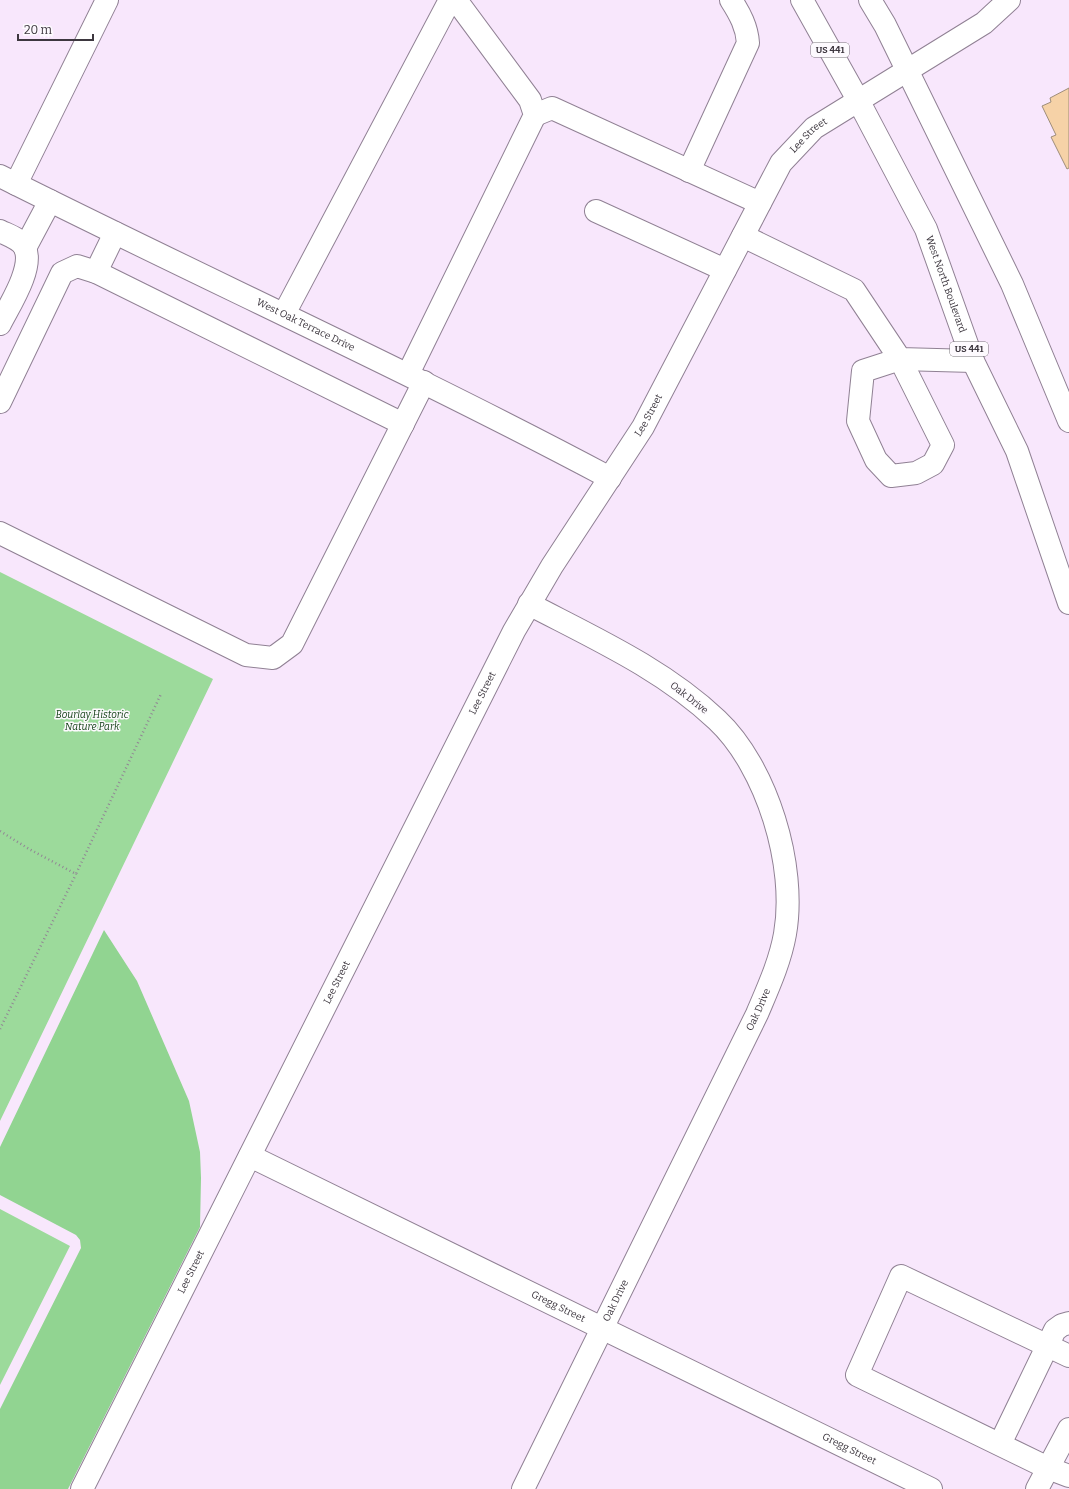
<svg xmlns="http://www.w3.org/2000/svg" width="1069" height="1489" font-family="Bitter,serif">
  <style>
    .green { fill: #9cda9b }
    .forest { fill: #91d491 }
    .building { fill: #f6d2a7; stroke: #9e8d7a }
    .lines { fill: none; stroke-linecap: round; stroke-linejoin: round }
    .minor-casing { stroke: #908194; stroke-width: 24 }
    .major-casing { stroke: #908194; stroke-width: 24 }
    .path { stroke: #918694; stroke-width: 2.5; stroke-dasharray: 1 3; stroke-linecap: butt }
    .minor { stroke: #fff; stroke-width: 22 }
    .major { stroke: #fff; stroke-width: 22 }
    .labels { text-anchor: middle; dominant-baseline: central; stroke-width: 3; stroke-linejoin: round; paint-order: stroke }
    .shield { fill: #fdfafe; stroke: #777278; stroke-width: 1 }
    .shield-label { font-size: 9px; font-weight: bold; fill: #3d373f }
    .street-label { font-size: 10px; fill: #3d373f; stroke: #fdfafe }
    .park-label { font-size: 10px; font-style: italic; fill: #0d3c10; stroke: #fdfafe }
  </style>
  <rect width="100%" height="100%" fill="#f8e7fc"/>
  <path class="green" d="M0,572L213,679L0,1121Z
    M0,1209L70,1246L0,1385Z"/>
  <path class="forest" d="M104,930L137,981L189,1101L200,1152L201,1178L200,1227L68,1489H0V1409L81,1248L80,1240L76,1235L0,1195V1147Z"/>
  <path class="building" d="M1069,88V168L1067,169L1051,137L1056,135L1042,106L1051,102L1050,98Z"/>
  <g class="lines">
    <defs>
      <g id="minor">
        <path d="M535,115L552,108L760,203"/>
        <path d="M689,171L748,43C747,27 740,14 731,0"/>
        <path id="s1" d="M0,176C203,278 409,371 610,478"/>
        <path d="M16,184L107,0"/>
        <path d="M596,211L725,270"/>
        <path d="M0,231C8,235 21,239 25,248C34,268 9,306 0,324"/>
        <path d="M743,236L854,290L900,359L973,361"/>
        <path d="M25,248L50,201"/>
        <path d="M96,272L115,233"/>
        <path d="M284,314L450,0"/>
        <path d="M900,359L943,445L933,464L916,473L891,476L876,460L858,421L863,371Z"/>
        <path d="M408,374L535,115L530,100L456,0"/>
        <path d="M0,402L62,273L77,266L96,272L403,424"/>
        <path d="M0,533L246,655L273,658L292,644L424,382"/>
        <path id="s2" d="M250,1156L931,1489"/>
        <path d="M1069,1356L901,1276L857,1375L1048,1468L1069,1476"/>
        <path d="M1000,1444L1055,1330L1062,1325L1069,1323"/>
        <path id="s3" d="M82,1489L514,631L552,566L643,427L781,163L814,128L984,23L1009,0"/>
        <path id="s4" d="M523,1489L757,1014C768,988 780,962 785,934C797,866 767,767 717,720C663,669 594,638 529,604"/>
        <path d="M1037,1489L1069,1429"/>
      </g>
      <g id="major">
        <path id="s5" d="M802,0L858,100L926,229L973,361L1017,451L1069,603"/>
        <path d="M870,0L885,25L1012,284L1069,421"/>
      </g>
    </defs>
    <use href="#minor" class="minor-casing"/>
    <use href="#major" class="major-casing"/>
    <path class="path" d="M0,831L29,849L76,874L161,694
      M0,1029L76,874"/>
    <use href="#minor" class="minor"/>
    <use href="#major" class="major"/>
  </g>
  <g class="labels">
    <g class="shield">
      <rect x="811" y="43" width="38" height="14" rx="3"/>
      <rect x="950" y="342" width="38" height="14" rx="3"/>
    </g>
    <g class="shield-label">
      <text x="830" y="50">US 441</text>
      <text x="969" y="349">US 441</text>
    </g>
    <g class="street-label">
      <text stroke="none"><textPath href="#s3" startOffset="1539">Lee Street</textPath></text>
      <text stroke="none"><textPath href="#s5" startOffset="319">West North Boulevard</textPath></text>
      <text stroke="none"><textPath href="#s1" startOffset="340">West Oak Terrace Drive</textPath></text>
      <text stroke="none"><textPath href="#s3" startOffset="1215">Lee Street</textPath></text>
      <text stroke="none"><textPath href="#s3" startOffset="891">Lee Street</textPath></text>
      <text transform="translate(689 698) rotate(38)">Oak Drive</text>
      <text stroke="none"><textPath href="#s3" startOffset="567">Lee Street</textPath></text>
      <text stroke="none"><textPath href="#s4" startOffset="534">Oak Drive</textPath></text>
      <text stroke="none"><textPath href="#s3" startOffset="243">Lee Street</textPath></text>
      <text stroke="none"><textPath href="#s4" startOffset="210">Oak Drive</textPath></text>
      <text stroke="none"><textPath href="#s2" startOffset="343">Gregg Street</textPath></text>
      <text stroke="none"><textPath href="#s2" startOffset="667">Gregg Street</textPath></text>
    </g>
    <g class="park-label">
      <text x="92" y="715">Bourlay Historic<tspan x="92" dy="12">Nature Park</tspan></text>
    </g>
  </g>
  <path d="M18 34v6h75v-6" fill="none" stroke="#3d373f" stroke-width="2"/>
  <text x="24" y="34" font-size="12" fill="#3d373f" stroke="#fdfafe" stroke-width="3" paint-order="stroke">20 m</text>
</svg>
